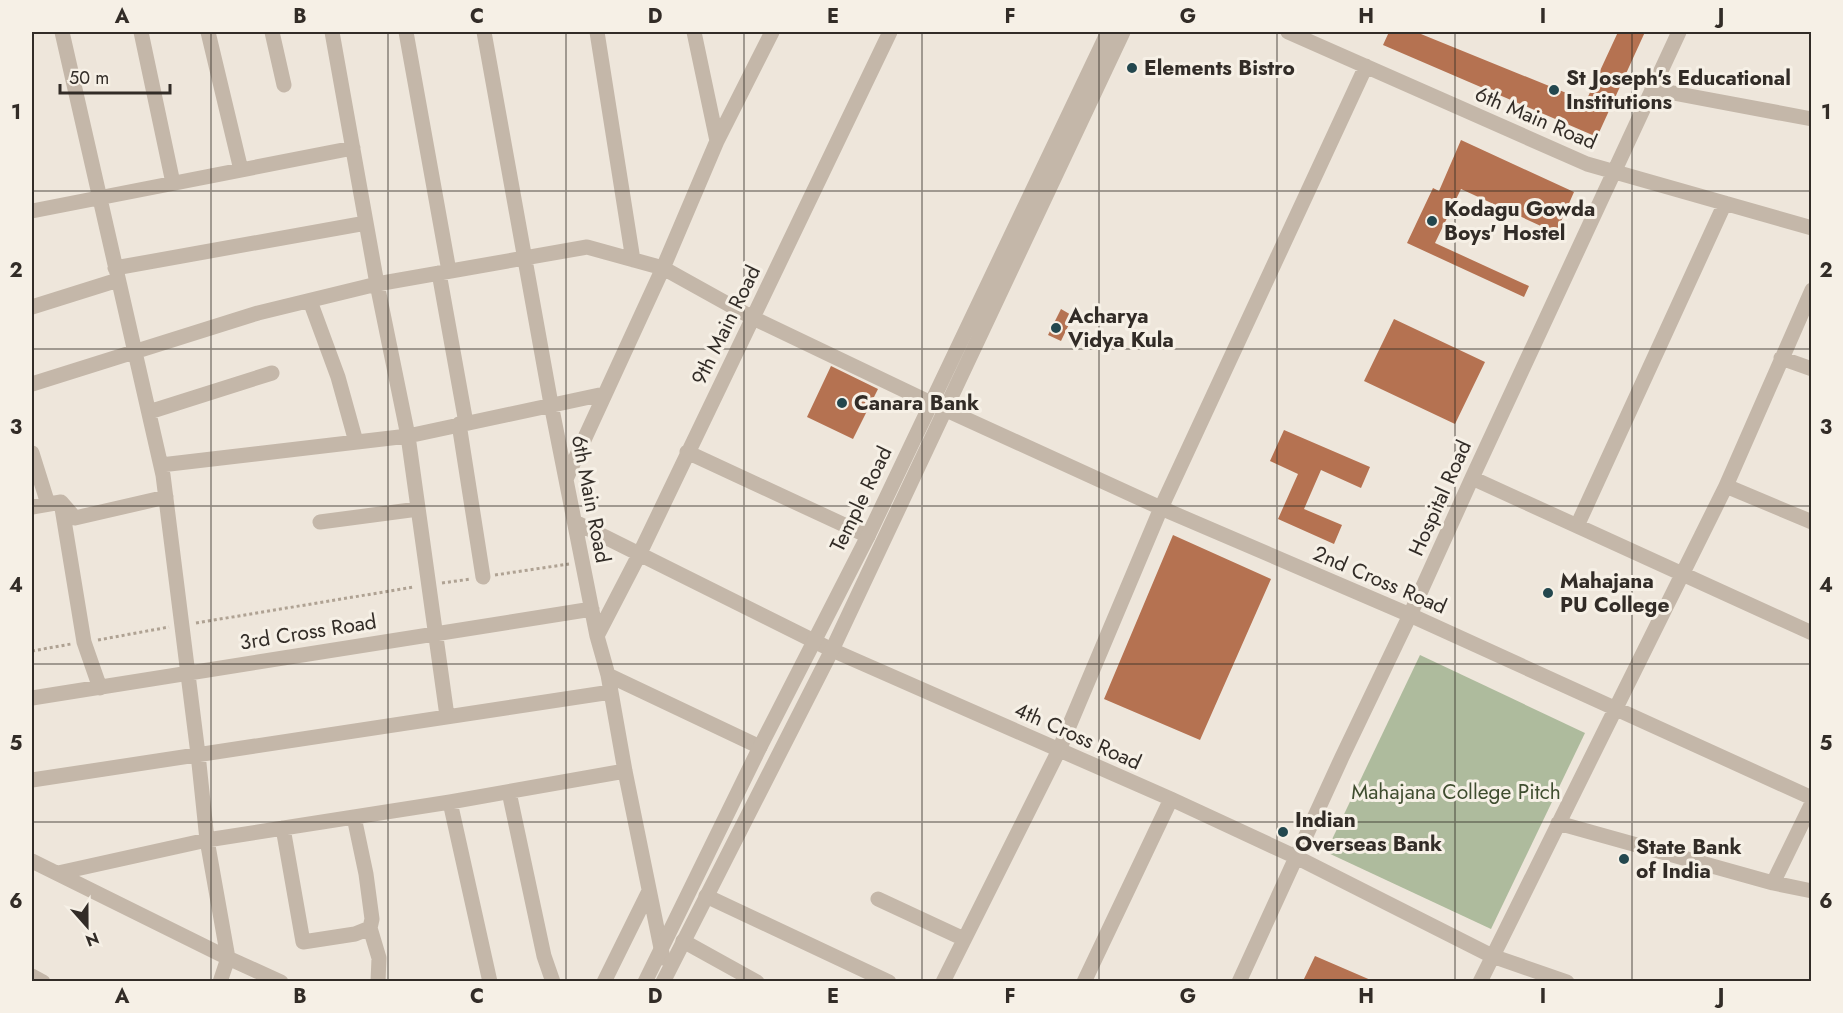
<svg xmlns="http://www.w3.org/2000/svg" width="1843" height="1013" font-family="Jost,sans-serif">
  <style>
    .park { fill: #aebb9d }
    .building { fill: #b57251 }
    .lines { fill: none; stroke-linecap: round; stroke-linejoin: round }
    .path { stroke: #afa293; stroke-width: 3; stroke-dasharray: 3 3; stroke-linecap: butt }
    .minor { stroke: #c4b7a9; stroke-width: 15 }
    .tertiary { stroke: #c4b7a9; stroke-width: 15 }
    .grid { fill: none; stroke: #322c27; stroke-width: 1.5; stroke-opacity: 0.55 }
    .poi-dot { fill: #23474e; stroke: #f6f0e6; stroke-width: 2 }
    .labels { text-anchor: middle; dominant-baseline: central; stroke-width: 6; stroke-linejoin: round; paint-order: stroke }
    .poi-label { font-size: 21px; font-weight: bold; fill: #322c27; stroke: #f6f0e6; text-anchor: start }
    .street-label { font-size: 21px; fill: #322c27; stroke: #f6f0e6 }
    .park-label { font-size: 21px; fill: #3f4d2f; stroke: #f6f0e6 }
    .neatline { fill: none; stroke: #322c27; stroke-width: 2 }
    .grid-label { font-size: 20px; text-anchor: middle; font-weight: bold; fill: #322c27 }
  </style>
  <rect width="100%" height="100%" fill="#eee6db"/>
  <path class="park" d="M1420,655L1585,733L1491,929L1326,852Z"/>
  <path class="building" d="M1389,32H1416L1586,101L1618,32H1645L1597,137L1383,45Z
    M1461,140L1574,192L1556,233L1461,189L1435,243L1529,286L1524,297L1407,243L1433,188L1439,191Z
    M1061,309L1073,316L1061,341L1048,335Z
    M1394,319L1485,362L1455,424L1364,381Z
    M831,366L878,389L853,439L807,417Z
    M1284,430L1370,467L1361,488L1321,470L1304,509L1342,525L1334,544L1278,519L1298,474L1270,461Z
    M1173,535L1271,579L1200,740L1104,699Z
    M1315,956L1373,981H1303Z"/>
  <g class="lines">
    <path class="path" d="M495,575L569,564
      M442,583L471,579
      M196,623L414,587
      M98,640L169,627
      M32,651L71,644"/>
    <path class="minor" d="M62,32L163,475L198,754L207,840L228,958L220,982
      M141,32L173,183
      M208,32L241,170
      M272,32L284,85
      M332,32L377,284L408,436L447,716
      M406,32L449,271
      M484,32L551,404L597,636L608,675L625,771L663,958
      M597,32L633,260
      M694,32L717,141
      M1288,32L1587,164L1812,228
      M1652,89L1812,119
      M32,211L353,148
      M115,268L366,223
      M439,273L466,423
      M310,301L338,377L356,442
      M32,307L118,280
      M1781,358L1812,369
      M32,384L258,313L377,284L587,247L663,268L753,318L931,403L1161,508L1410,615L1812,798
      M149,412L272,373
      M459,424L483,577
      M687,452L868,536
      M32,453L48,504
      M161,465L408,436L604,394
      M1472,478L1812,633
      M566,479L663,268L717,141L772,32
      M1726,486L1812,522
      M61,502L84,642L100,688
      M32,507L61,502L75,518L166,497
      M320,522L418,509
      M575,522L832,650L1171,799L1296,857L1492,956L1567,982
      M1577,526L1725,203
      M597,636L639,555L890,32
      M608,675L760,747
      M32,698L592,609
      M32,780L611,692
      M509,792L544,956L553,982
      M450,802L490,982
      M354,817L366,874L372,919L370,928L379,958L378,982
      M1558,823L1773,883L1812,891
      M283,828L303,942L355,934L370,928
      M32,861L228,958L281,982
      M58,873L207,840L450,802L625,771
      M1773,883L1812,803
      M706,896L889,982
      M878,899L964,939
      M683,941L757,982
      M32,976L43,982
      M604,982L649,891
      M943,982L1059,750L1161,508L1366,66
      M1084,982L1171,799
      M1239,982L1342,757L1410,615L1472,478L1679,32
      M1480,982L1726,486L1812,290"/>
    <path class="tertiary" d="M645,982L760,747L868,536L1108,32
      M663,982L832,650L1123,32"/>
  </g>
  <path class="grid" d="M211,32V982M388,32V982M566,32V982M744,32V982M922,32V982M1099,32V982M1277,32V982M1455,32V982M1632,32V982M32,191H1812M32,349H1812M32,506H1812M32,664H1812M32,822H1812"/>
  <g class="poi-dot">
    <circle cx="1132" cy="68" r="6"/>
    <circle cx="1554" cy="90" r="6"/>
    <circle cx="1432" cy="221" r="6"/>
    <circle cx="1056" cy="328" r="6"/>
    <circle cx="842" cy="403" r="6"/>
    <circle cx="1548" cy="593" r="6"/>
    <circle cx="1283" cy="832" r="6"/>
    <circle cx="1624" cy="859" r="6"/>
  </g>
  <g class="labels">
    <g class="poi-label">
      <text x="1144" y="68">Elements Bistro</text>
      <text x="1566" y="78">St Joseph's Educational<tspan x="1566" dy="24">Institutions</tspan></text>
      <text x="1444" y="209">Kodagu Gowda<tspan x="1444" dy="24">Boys' Hostel</tspan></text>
      <text x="1068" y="316">Acharya<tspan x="1068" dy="24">Vidya Kula</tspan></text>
      <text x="854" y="403">Canara Bank</text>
      <text x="1560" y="581">Mahajana<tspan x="1560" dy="24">PU College</tspan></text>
      <text x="1295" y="820">Indian<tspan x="1295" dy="24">Overseas Bank</tspan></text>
      <text x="1636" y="847">State Bank<tspan x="1636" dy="24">of India</tspan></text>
    </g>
    <g class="street-label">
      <text transform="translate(1536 118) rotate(23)">6th Main Road</text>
      <text transform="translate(726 325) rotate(-64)">9th Main Road</text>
      <text transform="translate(1440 498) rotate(-66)">Hospital Road</text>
      <text transform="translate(591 499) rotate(79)">6th Main Road</text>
      <text transform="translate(861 499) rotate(-64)">Temple Road</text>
      <text transform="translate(1380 580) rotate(23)">2nd Cross Road</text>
      <text transform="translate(308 632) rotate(-9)">3rd Cross Road</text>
      <text transform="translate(1078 736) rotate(24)">4th Cross Road</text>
    </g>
    <g class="park-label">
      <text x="1456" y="792">Mahajana College Pitch</text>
    </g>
  </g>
  <rect width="1843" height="1013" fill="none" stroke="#f6f0e6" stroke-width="66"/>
  <g transform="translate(87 926) rotate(159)" stroke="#f6f0e6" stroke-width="4.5" paint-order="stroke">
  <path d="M0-4.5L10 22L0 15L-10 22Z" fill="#322c27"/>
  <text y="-9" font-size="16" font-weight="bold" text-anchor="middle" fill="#322c27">N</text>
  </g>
  <path d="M60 84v9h110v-9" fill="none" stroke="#322c27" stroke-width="3"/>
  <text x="69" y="84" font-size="18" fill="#322c27" stroke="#f6f0e6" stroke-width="4.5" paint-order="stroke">50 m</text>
  <rect x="33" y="33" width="1777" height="947" class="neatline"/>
  <g class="grid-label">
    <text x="122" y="23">A</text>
    <text x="300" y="23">B</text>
    <text x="477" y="23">C</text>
    <text x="655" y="23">D</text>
    <text x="833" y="23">E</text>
    <text x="1010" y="23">F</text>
    <text x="1188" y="23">G</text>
    <text x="1366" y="23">H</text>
    <text x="1543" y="23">I</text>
    <text x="1721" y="23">J</text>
    <text x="16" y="119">1</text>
    <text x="1826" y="119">1</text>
    <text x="16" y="277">2</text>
    <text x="1826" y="277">2</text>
    <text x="16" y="434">3</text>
    <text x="1826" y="434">3</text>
    <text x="16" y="592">4</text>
    <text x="1826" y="592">4</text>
    <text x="16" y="750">5</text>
    <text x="1826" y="750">5</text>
    <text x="16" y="908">6</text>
    <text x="1826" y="908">6</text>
    <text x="122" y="1003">A</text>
    <text x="300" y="1003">B</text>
    <text x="477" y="1003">C</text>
    <text x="655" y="1003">D</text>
    <text x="833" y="1003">E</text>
    <text x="1010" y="1003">F</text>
    <text x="1188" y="1003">G</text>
    <text x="1366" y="1003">H</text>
    <text x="1543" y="1003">I</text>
    <text x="1721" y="1003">J</text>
  </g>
</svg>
